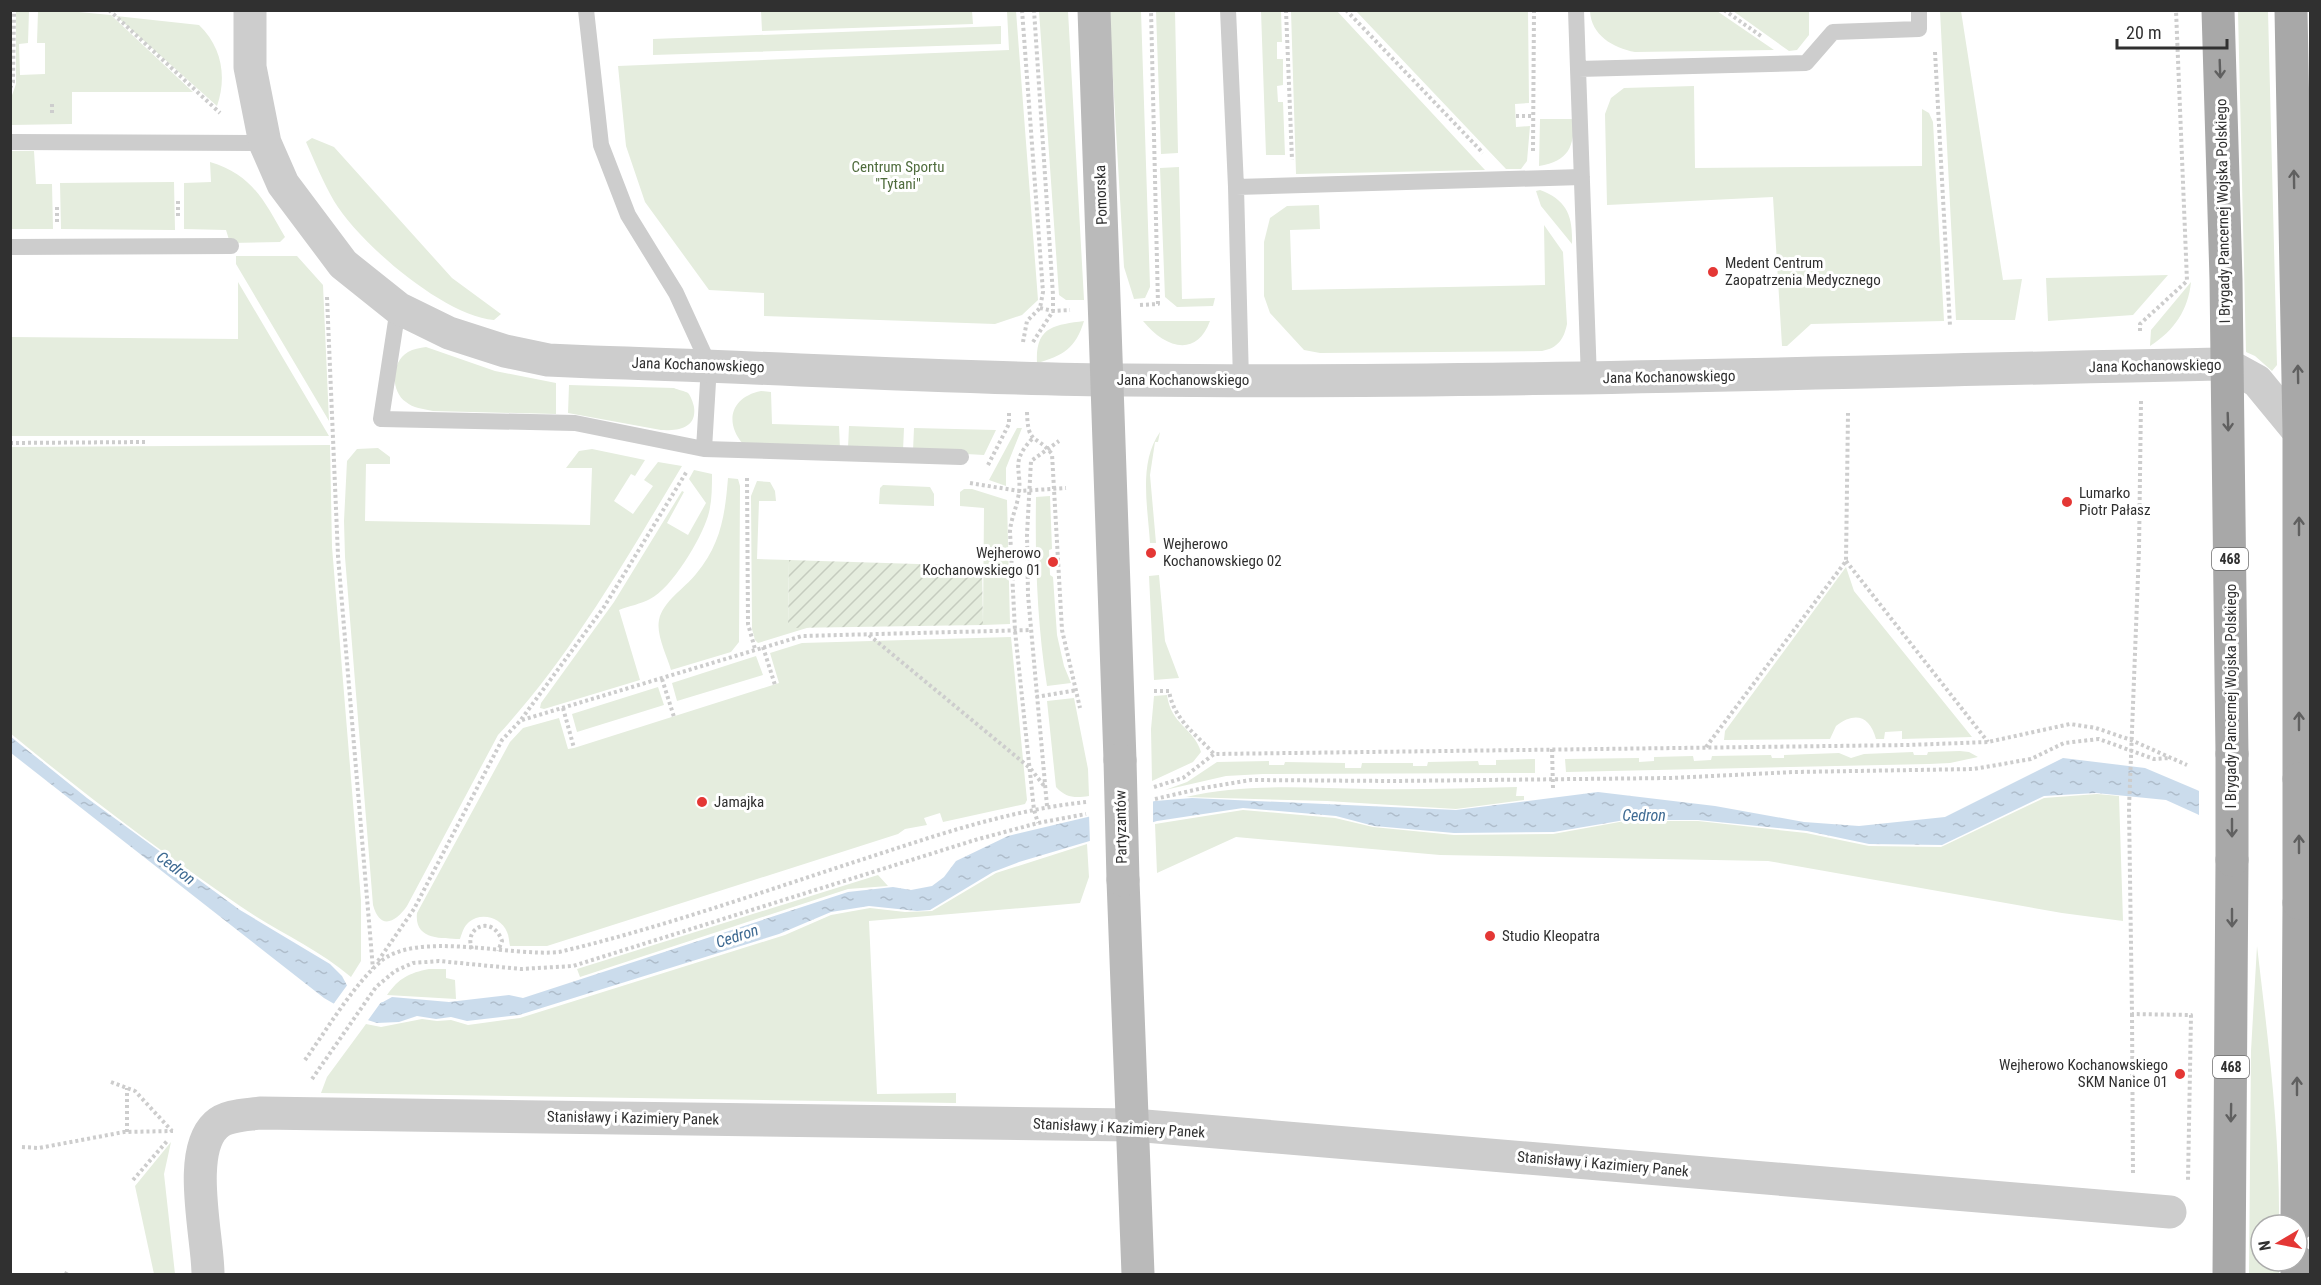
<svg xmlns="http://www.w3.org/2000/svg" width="2321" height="1285" font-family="'Roboto Condensed',sans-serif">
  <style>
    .green { fill: #e5edde }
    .garden { fill: url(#garden-furrows) }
    .water { fill: url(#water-ripples) }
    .pier { fill: #fff }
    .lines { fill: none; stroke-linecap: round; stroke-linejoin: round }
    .path { stroke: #cdcdcd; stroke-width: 4; stroke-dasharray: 3 3; stroke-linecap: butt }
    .lane { stroke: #cdcdcd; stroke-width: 16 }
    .street { stroke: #cdcdcd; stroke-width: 33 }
    .secondary { stroke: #bababa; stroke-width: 33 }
    .primary { stroke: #a8a8a8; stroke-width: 33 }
    .secondary-bridge { stroke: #bababa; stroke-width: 33 }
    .primary-bridge { stroke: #a8a8a8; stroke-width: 33 }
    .oneway { stroke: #606060 }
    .poi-dot { fill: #e43735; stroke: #fff; stroke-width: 2 }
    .labels { text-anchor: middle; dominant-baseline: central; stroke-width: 6; stroke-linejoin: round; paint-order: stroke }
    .shield { fill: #fff; stroke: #6e6e6e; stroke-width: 1.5 }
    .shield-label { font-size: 14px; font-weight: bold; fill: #303030 }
    .park-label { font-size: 15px; fill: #4f6c3d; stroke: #fff }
    .street-label { font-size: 15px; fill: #303030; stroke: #fff }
    .poi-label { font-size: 15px; fill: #303030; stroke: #fff; text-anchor: start }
    .water-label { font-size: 16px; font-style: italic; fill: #3e6a92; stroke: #fff }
  </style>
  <defs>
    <pattern id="garden-furrows" width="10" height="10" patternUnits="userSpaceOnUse" patternTransform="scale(1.5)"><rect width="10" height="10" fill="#e5edde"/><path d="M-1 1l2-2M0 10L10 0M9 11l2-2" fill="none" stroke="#c5ccbf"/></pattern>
    <pattern id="water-ripples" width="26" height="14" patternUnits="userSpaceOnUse" patternTransform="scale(1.5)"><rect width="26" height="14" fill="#cbdcec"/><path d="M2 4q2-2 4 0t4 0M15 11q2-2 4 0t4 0" fill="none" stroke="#afbdcb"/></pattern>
  </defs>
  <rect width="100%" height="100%" fill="#fff"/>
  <path class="green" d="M16,11H29L28,43L19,44L20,75L45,74V43H37L38,11H68L111,15L193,92H72V124L11,125V98L16,84Z
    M761,11H972L973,24L762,31Z
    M1007,11H1016L1038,300L1022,315L995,324L764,316V293L709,290L645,202L626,146L618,66L1009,50Z
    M1039,11H1068L1084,300H1066L1059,295Z
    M1109,11H1141L1150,287L1145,298L1134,299L1124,267Z
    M1156,11H1175L1178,153L1161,154Z
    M1261,11H1281L1282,42H1277V59H1283V85L1277,86L1278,102H1283L1285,155H1266Z
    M1291,11H1337L1485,170L1296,174Z
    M1356,11H1528L1529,103L1515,104L1516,127L1530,126L1527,161L1521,169H1506Z
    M1590,11H1717L1774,50L1635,52C1613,48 1591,35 1590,11Z
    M1733,11H1809V35L1797,50L1789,51Z
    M1940,11H1961L2003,280L2022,279L2015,320H1956Z
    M2238,11H2268L2277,365L2272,371L2255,356L2246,352Z
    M116,16L199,25C222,47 227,77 217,106Z
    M1001,26V44L653,55V39Z
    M1694,86L1695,168L1922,166V109L1929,113L1933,122L1944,321L1811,324L1787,346H1782L1773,197L1607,205L1605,114L1611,98L1624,88Z
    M1540,119H1574C1574,147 1569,161 1539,166Z
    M312,138L334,147L452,278L501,314L494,320C444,316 359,243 334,201C323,182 315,162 306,142Z
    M11,151H34L36,184H52L53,229H11Z
    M210,162C253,175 264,201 285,237L280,242L230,243L226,230L184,229V183L211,182Z
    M1179,167L1182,299L1215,298L1213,306L1177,307L1165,297L1160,168Z
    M174,182L175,230L61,229L60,183Z
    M1540,190C1567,200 1573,216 1572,244L1541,206L1536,191Z
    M1319,205L1320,229L1290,230L1292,290L1545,285L1544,225L1563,252L1567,324C1564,339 1558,348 1542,351L1320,353L1304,350L1270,313L1264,296V242L1270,218L1287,206Z
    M236,256H297L323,285L329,421L236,264Z
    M2168,275L2133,315L2048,321L2046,278Z
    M238,282L329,436H11V337L238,339Z
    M2191,282C2188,310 2175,330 2150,346L2151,330Z
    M1084,321C1076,348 1063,356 1037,363C1035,326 1055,325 1084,321Z
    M1143,321H1210C1196,359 1164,347 1143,321Z
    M426,347L495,371L556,383V414L433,411C423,409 413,408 406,402C390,391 391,362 408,352C413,349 420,348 426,347Z
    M569,385L674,388C678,390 685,391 688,393C691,396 693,403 694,407C697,428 678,431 661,430L568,413Z
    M761,391L771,392L772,424L839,426L840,449L743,444C724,422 731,397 761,391Z
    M849,426L904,428L903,451L848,448Z
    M914,428L996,430L984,455L913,451Z
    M1017,428H1022L1006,468V486L989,480Z
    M1160,432L1158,442H1155L1150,475L1156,543H1150C1148,508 1138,463 1160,432Z
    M330,445L332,547L361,900V961L351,977C317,948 276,931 240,906C161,852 84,794 10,733L11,447Z
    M378,448L390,457V464H366L365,521L590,525L592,468H566L579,451L592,449L645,460L635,476L631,474L614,501L633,514L653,486L644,480L658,462L682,466C626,559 572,655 498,735L407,906C396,922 380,931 373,905L345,557L344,521L347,461L357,449Z
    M694,470L712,474C712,488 712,503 708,516C701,539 672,588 650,599C641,604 629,606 619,610L640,680L544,709L540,708L541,703L614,602L682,491L684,492L667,523L688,535L706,503L689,479Z
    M728,478L738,479L740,486L739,642L731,652L671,670C667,656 656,635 659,620C663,601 684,589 696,574C721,544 725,515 728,478Z
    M757,481L770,482L775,491L776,501H759L757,559L789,560L788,627H810L758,643L755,640L752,629L751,496Z
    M883,485L930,487L934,494V506L879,504L880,488Z
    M964,489H972L1007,500L1010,624L983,625L984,508L960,506V492Z
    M1050,496L1052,549L1049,550L1050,575L1053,577L1057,635L1064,666L1071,683L1047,686C1037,623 1035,560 1036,497Z
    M1846,567L1854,591L1972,737L1902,739V731L1885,732L1884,739H1876C1870,716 1855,711 1836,726L1830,739L1724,740L1725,731Z
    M1159,575L1165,641L1179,678L1154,680L1149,576Z
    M1011,637L1027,800L1025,804L943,822L940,813L924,818L927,825L905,829L898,834L547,946H510C509,942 509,936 507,932C501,917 481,912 469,922C464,926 462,933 460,939C441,938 414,940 417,913L510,742L523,728L559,718L568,749L574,748L779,683L770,653L802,643Z
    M756,656L763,675L677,701L672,683Z
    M658,687L664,705L577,732L572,714Z
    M1167,695C1171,725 1193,727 1201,752L1193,762L1152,781L1151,729L1154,696Z
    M1074,698L1088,769L1089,796C1075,798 1066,798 1056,787L1047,701Z
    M1960,751L1969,752L1978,757L1950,763L1929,764L1566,772L1565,759L1639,758V762L1654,761V757L1693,756L1694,761L1711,760L1712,756L1771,755L1772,758H1784V755L1839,753L1851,758L1864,754L1913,752L1914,755H1927L1928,752Z
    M1535,759V773L1263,774L1226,776L1165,790L1187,782L1217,762L1269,761V765H1284L1285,762L1345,763V768H1361L1362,763H1413V766H1427L1428,762L1478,761L1479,765H1496V760Z
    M1517,787L1516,796H1524V800L1456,809L1327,801L1186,797C1246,783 1308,788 1369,789C1418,790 1468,788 1517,787Z
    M2097,794L2119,796L2123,921L2062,913L1768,861L1440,855L1236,837L1157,873L1155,824L1243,810L1335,818L1373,827L1454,835L1553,834L1625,821H1698L1806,833L1869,846L1941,847L2044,798Z
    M1087,844L1089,877L1080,903L869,921L877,1094L956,1093V1103L321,1093L327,1077L366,1024L381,1027L422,1019L437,1021L451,1020L468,1025L520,1018L785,935L831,915L870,908L905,912L932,911L996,873Z
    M878,875L888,886L848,889L580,977L577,969Z
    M2257,946C2268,1039 2280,1132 2279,1225H2261V1261H2279V1274H2249L2251,1051Z
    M429,969H446V978L455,980L456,999L387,995C399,978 409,973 429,969Z
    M171,1142L164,1174L175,1274H154L135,1186Z"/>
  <path class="garden" d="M789,560L982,566L983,625L788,628Z"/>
  <path class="water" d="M10,736L87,798L240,910L330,964L342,976L351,993L371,1005L383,1002L392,997L449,1002L509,995L523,998L848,892L893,887L911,890L932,886L944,877L956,861L1008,836L1155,801L1192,798L1456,810L1598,792L1715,806L1804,822L1859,826L1945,817L2063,758L2145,768L2197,790L2310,845V874L2197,814L2166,800L2096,793L2044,796L1942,845L1869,844L1807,831L1698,820H1625L1554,832L1454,833L1374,826L1336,816L1243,808L1157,821L1019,862L993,872L930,910L917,911L869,906L831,912L779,934L519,1015L467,1021L451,1017L436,1019L417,1016L399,1022L377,1023L355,1016L324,998L11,753Z"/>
  <path class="pier" d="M2199,788L2310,842L2309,877L2199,818Z
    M1153,798V826L1090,844L1089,814Z
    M348,984L353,991L371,1002L384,998L366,1023L332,1006Z"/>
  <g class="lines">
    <path class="path" d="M109,10L220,113
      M1022,10L1043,292L1040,308L1027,321L1023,342
      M1286,10L1292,160
      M1346,10L1483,153
      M1724,10L1761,36
      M1935,52L1950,326
      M10,88L13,82L14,10
      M52,104V115
      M1516,116H1534
      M1533,151L1534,10
      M178,201V219
      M57,207V222
      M327,297L338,556L373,969
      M1140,305L1158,304L1151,10
      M1040,308L1053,311L1070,310
      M2140,331V324L2187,281L2176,10
      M1033,342L1053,311V295L1034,10
      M2141,401L2139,550L2129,808L2132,1014L2191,1015L2188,1181
      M1027,412C1028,446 1035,433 1052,454L1062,630L1080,708
      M1032,439C1008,464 1024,471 1018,498C1016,509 1011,519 1010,531L1015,631L1034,810L1038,823
      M10,443L146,442
      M988,465L1009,424V411
      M747,478L748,624L755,649
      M970,483L1019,491L1066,488
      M1846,561L1988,742
      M869,635L1030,768L1045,787
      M763,647L775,685
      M662,679L674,717
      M1154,691H1169C1174,720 1195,733 1214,754
      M1036,697L1077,690
      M563,708L574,748
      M522,720L802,636L1031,630
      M1706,747L1846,561L1848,413
      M1552,749L1553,788
      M1154,787L1183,778L1214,754L1908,745L1988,742L2070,724L2096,728L2131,740L2187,765
      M1155,799L1203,788L1251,780L1393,781L1671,778L1794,772L1974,769L2031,759L2064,743L2099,739L2154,759L2171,758
      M1047,806L1028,595L1027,534L1031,461L1059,441
      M472,949C463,927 493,914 502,941L498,951
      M378,961L414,909L502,740L520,721L604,607L687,471
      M2132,1014L2133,1175
      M305,1060C328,1028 352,987 380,962C416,930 511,957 559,952C665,927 770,889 873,856C943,833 1012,810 1086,802
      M312,1079L376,987L395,971L413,963L439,961L521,969L573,966L975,840L1038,823L1086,814
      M111,1082L135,1091L172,1131
      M127,1132V1088
      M22,1147L39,1148L124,1132L173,1131
      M133,1180L168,1140
      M66,1274L67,1272"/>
    <path class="lane" d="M586,10L601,145L628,215L676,293L709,365L704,449
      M1228,10L1236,187L1241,381
      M1576,10L1578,69
      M10,142L265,143
      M1236,187L1582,177
      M10,247L231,246
      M398,308L381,419L575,423L704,449L961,457
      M1589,379L1578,69L1806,63L1833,32L1919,29V10"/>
    <path class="street" d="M250,10V67L265,143L283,184L343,264L398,308L449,333L505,351L548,360L593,362C771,367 948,379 1126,380C1493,384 1860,371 2226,364L2257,381L2299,432
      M208,1274C208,1237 186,1153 216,1125C226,1115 247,1115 260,1113L1133,1125L2170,1212"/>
    <path class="secondary" d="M1094,10L1120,760
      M1123,880L1138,1274"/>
    <path class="primary" d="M2218,10L2226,279L2232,754
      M2291,10L2299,432V779
      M2297,1225L2299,903
      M2229,1274L2232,860
      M2297,1274V1261"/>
    <path class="secondary-bridge" d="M1120,760L1123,880"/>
    <path class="primary-bridge" d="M2232,860V754
      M2299,903V779"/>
  </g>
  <defs><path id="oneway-shaft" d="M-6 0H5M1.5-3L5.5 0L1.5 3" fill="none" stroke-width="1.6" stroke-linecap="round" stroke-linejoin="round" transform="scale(1.5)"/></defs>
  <g class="oneway">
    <use href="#oneway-shaft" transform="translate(2220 69) rotate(88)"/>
    <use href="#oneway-shaft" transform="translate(2294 179) rotate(-91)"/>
    <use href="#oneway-shaft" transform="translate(2298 374) rotate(-91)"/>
    <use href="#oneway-shaft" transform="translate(2228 422) rotate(88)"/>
    <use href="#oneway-shaft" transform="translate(2299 526) rotate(-90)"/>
    <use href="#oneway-shaft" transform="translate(2299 721) rotate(-90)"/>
    <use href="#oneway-shaft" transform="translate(2232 828) rotate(90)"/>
    <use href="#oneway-shaft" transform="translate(2299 844) rotate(-90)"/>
    <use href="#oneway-shaft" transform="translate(2232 918) rotate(90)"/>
    <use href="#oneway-shaft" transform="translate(2297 1086) rotate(-90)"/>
    <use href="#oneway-shaft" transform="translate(2231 1113) rotate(91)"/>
  </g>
  <g class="poi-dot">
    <circle cx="1713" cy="272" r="6"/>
    <circle cx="2067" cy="502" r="6"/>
    <circle cx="1151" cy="553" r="6"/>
    <circle cx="1053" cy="562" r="6"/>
    <circle cx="702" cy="802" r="6"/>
    <circle cx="1490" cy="936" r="6"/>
    <circle cx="2180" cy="1074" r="6"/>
  </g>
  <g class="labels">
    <g class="shield">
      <rect x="2212" y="548" width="36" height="22" rx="4.5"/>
      <rect x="2213" y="1056" width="36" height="22" rx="4.5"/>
    </g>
    <g class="shield-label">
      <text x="2230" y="559">468</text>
      <text x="2231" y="1067">468</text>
    </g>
    <g class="park-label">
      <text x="898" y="167">Centrum Sportu<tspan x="898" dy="17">"Tytani"</tspan></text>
    </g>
    <g class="street-label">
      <text transform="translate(1101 195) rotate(-92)">Pomorska</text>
      <text transform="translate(2223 211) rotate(-91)">I Brygady Pancernej Wojska Polskiego</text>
      <text transform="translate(698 365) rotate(2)">Jana Kochanowskiego</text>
      <text transform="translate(2155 366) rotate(-1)">Jana Kochanowskiego</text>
      <text transform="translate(1669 377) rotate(-1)">Jana Kochanowskiego</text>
      <text x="1183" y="380">Jana Kochanowskiego</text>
      <text transform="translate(2231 696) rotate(-90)">I Brygady Pancernej Wojska Polskiego</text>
      <text transform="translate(1121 827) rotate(-91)">Partyzantów</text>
      <text transform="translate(633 1118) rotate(1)">Stanisławy i Kazimiery Panek</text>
      <text transform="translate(1119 1128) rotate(3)">Stanisławy i Kazimiery Panek</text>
      <text transform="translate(1603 1164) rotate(5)">Stanisławy i Kazimiery Panek</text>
    </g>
    <g class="poi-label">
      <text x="1725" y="263">Medent Centrum<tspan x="1725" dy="17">Zaopatrzenia Medycznego</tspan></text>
      <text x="2079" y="493">Lumarko<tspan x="2079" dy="17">Piotr Pałasz</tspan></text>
      <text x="1163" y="544">Wejherowo<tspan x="1163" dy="17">Kochanowskiego 02</tspan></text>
      <text x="1041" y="553" text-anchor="end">Wejherowo<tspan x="1041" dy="17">Kochanowskiego 01</tspan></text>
      <text x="714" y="802">Jamajka</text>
      <text x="1502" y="936">Studio Kleopatra</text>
      <text x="2168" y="1065" text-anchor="end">Wejherowo Kochanowskiego<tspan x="2168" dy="17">SKM Nanice 01</tspan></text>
    </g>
    <g class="water-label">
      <text x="1644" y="815">Cedron</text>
      <text transform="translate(176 868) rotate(37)">Cedron</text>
      <text transform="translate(737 936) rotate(-18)">Cedron</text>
    </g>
  </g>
  <rect width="2321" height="1285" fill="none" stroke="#303030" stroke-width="24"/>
  <g transform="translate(2279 1243) rotate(260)"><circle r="28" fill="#ffffff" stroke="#acacac" stroke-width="1.5"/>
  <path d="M0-4.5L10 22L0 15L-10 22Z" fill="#e43735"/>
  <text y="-9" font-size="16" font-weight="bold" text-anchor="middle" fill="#303030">N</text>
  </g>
  <path d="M2117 39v9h110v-9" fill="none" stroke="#303030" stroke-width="3"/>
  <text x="2126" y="39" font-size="18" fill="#303030" stroke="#ffffff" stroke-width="4.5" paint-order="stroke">20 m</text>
</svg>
